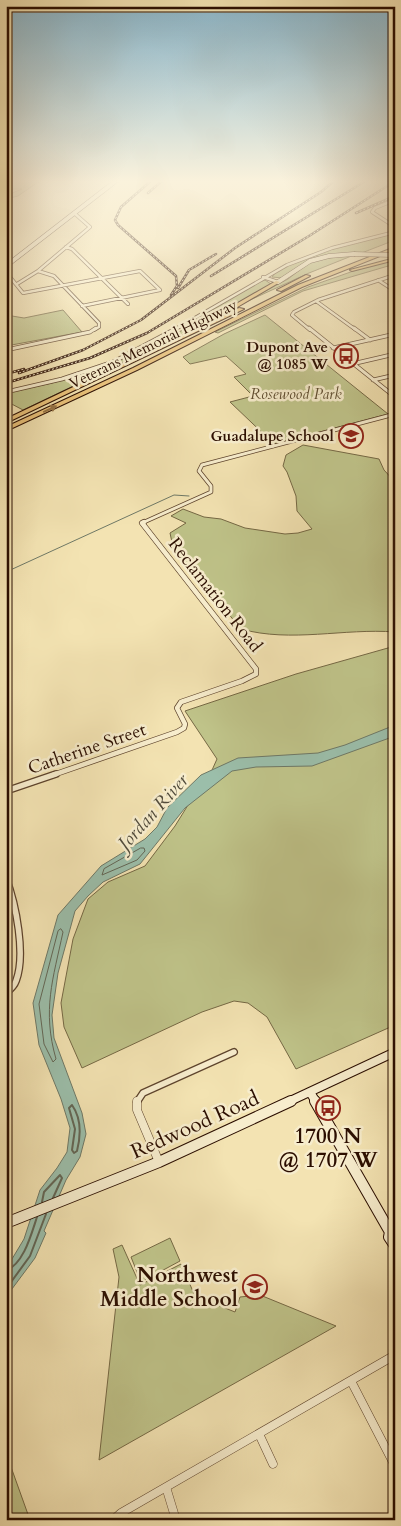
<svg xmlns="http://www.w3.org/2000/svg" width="401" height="1526" font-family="Cardo,serif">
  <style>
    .green { fill: #bfc389; stroke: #756844 }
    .water { fill: #9bbeaa; stroke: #6e7866 }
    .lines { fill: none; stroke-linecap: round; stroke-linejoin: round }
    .shore-far1 { stroke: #636655; stroke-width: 1 }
    .shore { stroke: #636655; stroke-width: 2 }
    .stream { stroke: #6e7866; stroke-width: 1 }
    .street-far4-casing { stroke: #5d432c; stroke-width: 4 }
    .street-far3-casing { stroke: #5d432c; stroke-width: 4.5 }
    .street-far2-casing { stroke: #5d432c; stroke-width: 6 }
    .street-far1-casing { stroke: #5d432c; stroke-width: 8 }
    .street-casing { stroke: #5d432c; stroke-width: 9 }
    .secondary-far2-casing { stroke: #2b0e00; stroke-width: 5 }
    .secondary-far1-casing { stroke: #2b0e00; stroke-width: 10 }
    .secondary-casing { stroke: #2b0e00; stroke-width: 12 }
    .highway-casing { stroke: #2b0e00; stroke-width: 2 }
    .street-far4 { stroke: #f7edcd; stroke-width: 2.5 }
    .street-far3 { stroke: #f7edcd; stroke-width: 3 }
    .street-far2 { stroke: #f7edcd; stroke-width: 4.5 }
    .street-far1 { stroke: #f7edcd; stroke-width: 5.5 }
    .street { stroke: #f7edcd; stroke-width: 8 }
    .secondary-far2 { stroke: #f7edcd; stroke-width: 4 }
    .secondary-far1 { stroke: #f7edcd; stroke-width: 8 }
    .secondary { stroke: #f7edcd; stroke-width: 10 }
    .highway { fill: #eac279; fill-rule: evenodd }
    .rail-casing { stroke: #2b0e00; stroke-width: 2.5 }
    .rail { stroke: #f7edcd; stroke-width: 1; stroke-dasharray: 2; stroke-linecap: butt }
    .secondary-bridge-casing { stroke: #2b0e00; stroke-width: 5; stroke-linecap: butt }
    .secondary-bridge { stroke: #f7edcd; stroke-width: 4 }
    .oneway { fill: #947143 }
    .labels { text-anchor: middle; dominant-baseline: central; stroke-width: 5; stroke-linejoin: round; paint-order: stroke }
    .far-street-label { font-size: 15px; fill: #2b0e00; stroke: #f7edcd }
    .far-poi-label { font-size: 15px; font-weight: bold; fill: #2b0e00; stroke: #f7edcd; text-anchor: end }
    .far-park-label { font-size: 15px; font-style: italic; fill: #5f4d30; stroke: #f7edcd }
    .street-label { font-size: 18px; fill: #2b0e00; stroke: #f7edcd }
    .water-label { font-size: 19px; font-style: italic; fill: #524c3c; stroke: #f7edcd }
    .near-street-label { font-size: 21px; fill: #2b0e00; stroke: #f7edcd }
    .near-poi-label { font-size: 21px; font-weight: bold; fill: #2b0e00; stroke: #f7edcd }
  </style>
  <rect width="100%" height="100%" fill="#f3e3b2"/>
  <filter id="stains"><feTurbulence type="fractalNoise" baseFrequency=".004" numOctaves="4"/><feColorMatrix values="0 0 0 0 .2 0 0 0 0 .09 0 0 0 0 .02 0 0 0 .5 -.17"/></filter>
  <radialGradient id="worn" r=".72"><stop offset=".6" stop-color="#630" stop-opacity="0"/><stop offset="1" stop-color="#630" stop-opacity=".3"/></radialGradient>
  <path class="green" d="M6,180H41L18,196L6,199V192L10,194L22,189H6Z
    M395,233V240L359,254L317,257L308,260L282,278L272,277C282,257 372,240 395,233Z
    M354,255L309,273L237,306L288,279L310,262L321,259Z
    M395,260V264L303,291L218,333L215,332L308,287L362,268Z
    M265,280L271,284L185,333L23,410L6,401V393L52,383L99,369L132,355L197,323L196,319L257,283Z
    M63,310L82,332L6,346V315L24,318Z
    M265,315L388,414L274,444L230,402L253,396L234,377L246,374L226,356L190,364L183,357L224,334Z
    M303,445L379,459L384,470L395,482V632C344,628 291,643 241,629L173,547L170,533L186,523L171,516L183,509L204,517L221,519L245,528L285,534L298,533L312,529L297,511L296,496L287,472L283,466L286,455Z
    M395,646V1025L296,1069L267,1017L248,1003L234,1001L202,1012L82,1068L64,1027L61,1003L73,939L88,899L108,882L145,866L175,826L188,805L204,788L217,759L185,711L296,674Z
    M170,1238L180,1261L141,1282L131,1257Z
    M122,1245L140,1285L181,1264L195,1296L235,1312L240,1297L260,1295L336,1326L99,1460L119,1277L113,1249Z
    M6,1453L30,1520H6Z"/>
  <path class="water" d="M395,725V736L312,766L256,767L232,771L185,808L140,864L103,882L88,896L75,911L58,973L52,1015L54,1038L82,1113L86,1134L80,1157L66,1180L44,1231L46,1233L35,1258L6,1297V1269L24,1239L40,1190L57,1168L67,1152L70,1128L61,1099L39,1045L33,1003L58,915L101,866L145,839L157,827L167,808L201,775L238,758L318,753L345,745Z"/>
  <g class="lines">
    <path class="shore-far1" d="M141,848H144L145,851L137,860L102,875L104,869Z
      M61,929L63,932C53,979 42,1010 56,1059L53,1062L44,1044L39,1004L58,931Z"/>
    <path class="shore" d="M72,1105C82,1119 81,1135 77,1151L74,1153L72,1150L75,1129L69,1108Z
      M42,1202L44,1192L60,1175L62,1178L53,1198
      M6,1271C24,1263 31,1235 37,1217
      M6,1289L30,1256L46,1214"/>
    <path class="stream" d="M6,572L174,495L189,496"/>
    <defs>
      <path id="street-far4" d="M395,200L375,208L372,212L395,227
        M66,247L72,249L128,304
        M38,271L54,276L99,323V327L94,330
        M6,272L23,293L140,271L160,290
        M263,277L278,282
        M378,280L395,291
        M17,284L38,271L90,227L74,213
        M316,301L356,330
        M82,306L160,290
        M174,330L287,265L332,248L395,232
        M310,330L292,315L294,312L318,300L395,275"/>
      <path id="street-far3" d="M309,328L395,397
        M354,328L370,340
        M333,348L395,334
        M6,350L90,332L96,328
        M352,364L395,354
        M373,380L395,375
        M6,392L62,379L113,362L177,328
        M142,523L211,492V486L199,471L202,465L395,414"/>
      <path id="street-far2" d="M53,775L177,732L184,728L185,724L177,708L181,702L242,681L256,674V669L142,523L144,522"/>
      <path id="street-far1" d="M6,791L56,774
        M6,878C16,904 26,955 16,981C14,987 10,990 6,993
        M137,1102L143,1093L234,1052"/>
      <path id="street" d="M137,1101V1110L159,1162
        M351,1381L395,1466
        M259,1434L273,1464
        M166,1487L176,1520
        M113,1520L121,1513L395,1355"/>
      <path id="secondary-far2" d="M6,266L117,180
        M278,282L310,261L329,256L354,254"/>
      <path id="secondary-far1" d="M310,1092L316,1102
        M288,1102L395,1052"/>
      <path id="secondary" d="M315,1101L390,1232L389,1237L395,1246
        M6,1223L159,1162L291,1101"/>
      <path id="highway" d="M395,247V250L302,287L137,370L6,431V427L133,368L298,285Z
        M395,258V260L352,271L350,270Z
        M306,275L310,276L281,291L277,290Z
        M276,281L280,282L234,309L229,308Z
        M239,308L244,309L6,423V419Z"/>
    </defs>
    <use href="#street-far4" class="street-far4-casing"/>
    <use href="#street-far3" class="street-far3-casing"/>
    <use href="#street-far2" class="street-far2-casing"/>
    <use href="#street-far1" class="street-far1-casing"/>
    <use href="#street" class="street-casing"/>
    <use href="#secondary-far2" class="secondary-far2-casing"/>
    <use href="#secondary-far1" class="secondary-far1-casing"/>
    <use href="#secondary" class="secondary-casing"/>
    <use href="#highway" class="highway-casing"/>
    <use href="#street-far4" class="street-far4"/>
    <use href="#street-far3" class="street-far3"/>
    <use href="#street-far2" class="street-far2"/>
    <use href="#street-far1" class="street-far1"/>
    <use href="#street" class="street"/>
    <use href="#secondary-far2" class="secondary-far2"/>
    <use href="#secondary-far1" class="secondary-far1"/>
    <use href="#secondary" class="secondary"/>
    <use href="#highway" class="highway"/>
    <defs>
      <path id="rail" d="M152,180L121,207L115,220L118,225L176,276L177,286L171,295
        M148,193L163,180
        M356,213L395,196
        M211,276L367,180
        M178,288L189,270L216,254
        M19,373L83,350L141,320L235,248L321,192L335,180
        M6,374L24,369
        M6,383L90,358L147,333L309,236L395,181"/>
    </defs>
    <use href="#rail" class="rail-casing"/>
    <use href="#rail" class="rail"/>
    <defs>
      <path id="secondary-bridge" d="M354,254L391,255"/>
    </defs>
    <use href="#secondary-bridge" class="secondary-bridge-casing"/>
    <use href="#secondary-bridge" class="secondary-bridge"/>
  </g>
  <defs><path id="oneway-solid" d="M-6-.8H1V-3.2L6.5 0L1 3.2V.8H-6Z" transform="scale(1.25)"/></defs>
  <use class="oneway" href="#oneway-solid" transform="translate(50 409) rotate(-25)"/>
  <linearGradient id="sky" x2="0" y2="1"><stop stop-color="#89b8cf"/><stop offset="0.46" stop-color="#faf2dc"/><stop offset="1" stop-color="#faf2dc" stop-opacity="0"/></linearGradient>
  <rect width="401" height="394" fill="url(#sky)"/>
  <defs>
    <symbol id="bus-ring" viewBox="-11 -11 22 22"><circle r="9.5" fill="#f7edcd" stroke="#8f2418" stroke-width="1.5"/><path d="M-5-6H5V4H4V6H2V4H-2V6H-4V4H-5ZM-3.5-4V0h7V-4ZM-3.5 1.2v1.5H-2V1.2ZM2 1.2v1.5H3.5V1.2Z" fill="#8f2418"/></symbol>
    <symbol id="school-ring" viewBox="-11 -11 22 22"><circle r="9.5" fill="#f7edcd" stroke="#8f2418" stroke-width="1.5"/><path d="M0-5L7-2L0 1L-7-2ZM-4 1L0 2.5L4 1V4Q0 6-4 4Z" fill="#8f2418"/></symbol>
  </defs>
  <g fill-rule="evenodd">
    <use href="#bus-ring" x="332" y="342" width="28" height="28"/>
    <use href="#school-ring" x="337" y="422" width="28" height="28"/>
    <use href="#bus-ring" x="314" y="1094" width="28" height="28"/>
    <use href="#school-ring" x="241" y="1273" width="28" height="28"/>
  </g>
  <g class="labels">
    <g class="far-street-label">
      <text transform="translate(153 344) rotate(-26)">Veterans Memorial Highway</text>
    </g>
    <g class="far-poi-label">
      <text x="328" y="347">Dupont Ave<tspan x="328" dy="17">@ 1085 W</tspan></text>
      <text x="334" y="436">Guadalupe School</text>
    </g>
    <g class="far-park-label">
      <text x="296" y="394">Rosewood Park</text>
    </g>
    <g class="street-label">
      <text transform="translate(215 595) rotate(52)">Reclamation Road</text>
      <text transform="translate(87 749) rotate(-19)">Catherine Street</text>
    </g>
    <g class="water-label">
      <text transform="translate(153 812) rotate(-48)">Jordan River</text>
    </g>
    <g class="near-street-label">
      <text transform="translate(195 1125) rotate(-24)">Redwood Road</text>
    </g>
    <g class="near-poi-label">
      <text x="328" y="1136">1700 N<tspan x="328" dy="24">@ 1707 W</tspan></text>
      <text x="238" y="1275" text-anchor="end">Northwest<tspan x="238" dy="24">Middle School</tspan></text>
    </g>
  </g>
  <rect width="401" height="1526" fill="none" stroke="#f3e3b2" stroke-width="25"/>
  <rect x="8" y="8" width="386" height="1511" fill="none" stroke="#2b0e00" stroke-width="2.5"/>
  <rect x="12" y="12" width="376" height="1501" fill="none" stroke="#2b0e00"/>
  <rect width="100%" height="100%" filter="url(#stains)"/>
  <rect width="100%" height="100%" fill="url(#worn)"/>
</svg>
